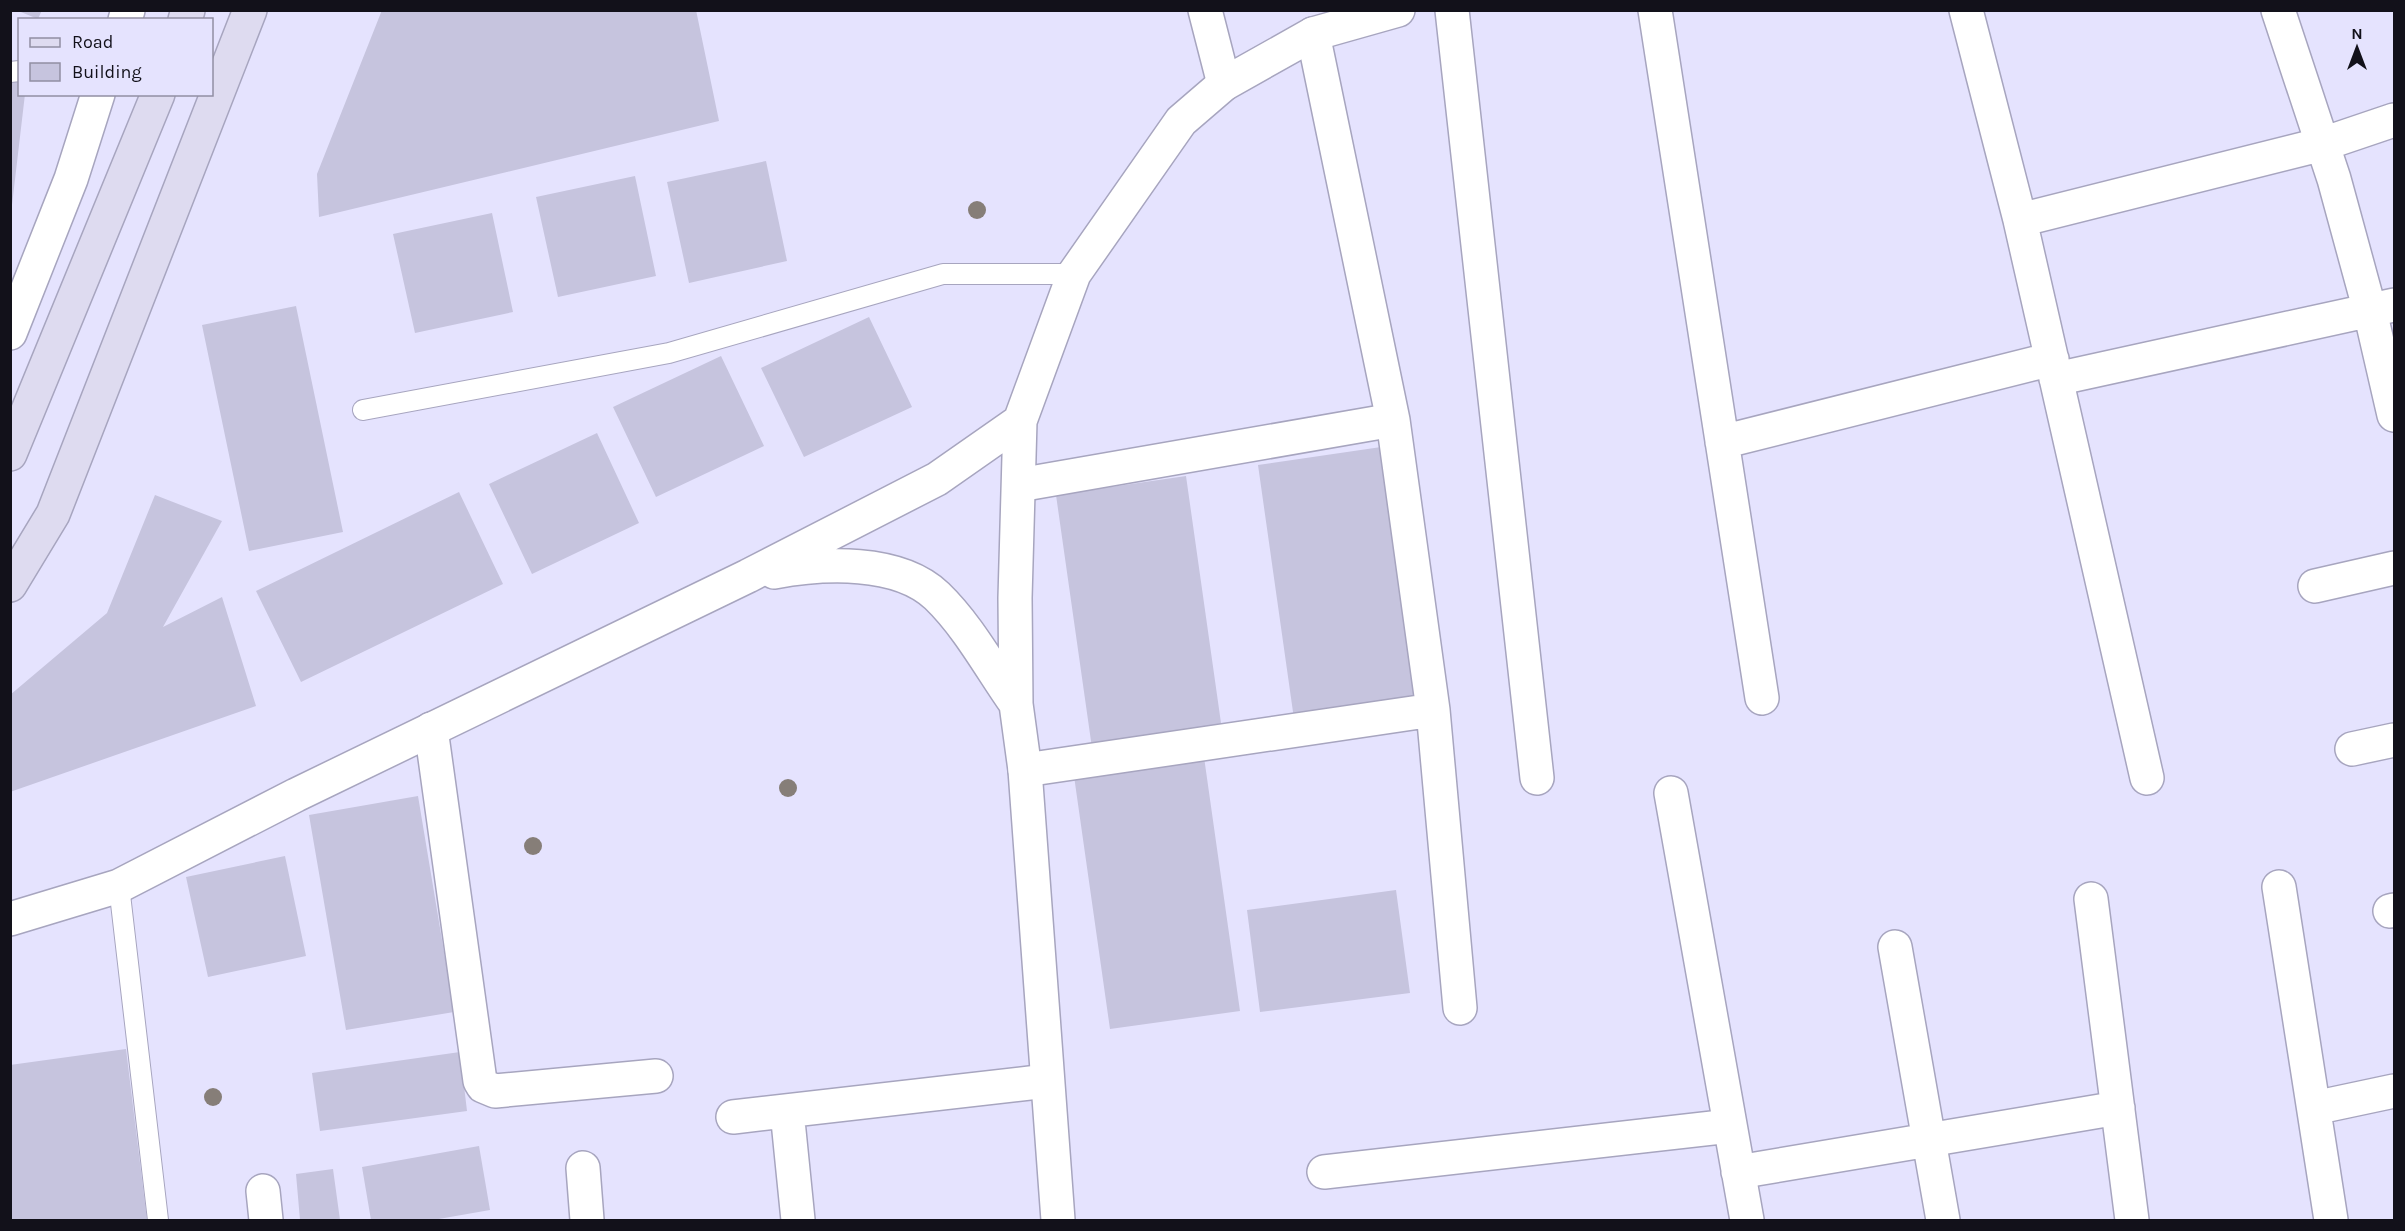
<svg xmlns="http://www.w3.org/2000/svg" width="2405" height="1231" font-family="Karla,sans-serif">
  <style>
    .building { fill: #c6c4de }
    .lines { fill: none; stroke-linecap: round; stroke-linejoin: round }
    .service-casing { stroke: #a7a5bf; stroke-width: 22 }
    .minor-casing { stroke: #a7a5bf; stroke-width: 36 }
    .tertiary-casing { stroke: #a7a5bf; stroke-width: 36 }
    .secondary-casing { stroke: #a7a5bf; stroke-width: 36 }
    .service { stroke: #fff; stroke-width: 20 }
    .minor { stroke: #fff; stroke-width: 33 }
    .tertiary { stroke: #fff; stroke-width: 33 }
    .secondary { stroke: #dedbf0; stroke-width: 33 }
    .tree { fill: #867e78 }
  </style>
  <rect width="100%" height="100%" fill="#e5e3fe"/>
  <path class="building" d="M16,10H42L38,19Z
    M382,10H696L719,121L319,217L317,174Z
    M20,77V94H25L10,222V79Z
    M766,161L787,261L689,283L667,182Z
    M635,176L656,276L558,297L536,197Z
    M492,213L513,312L415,333L393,234Z
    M296,306L343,532L249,551L202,325Z
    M869,317L912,407L804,457L761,368Z
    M721,356L764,446L656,497L613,407Z
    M597,433L639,523L532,574L489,484Z
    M1388,446L1424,700L1294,719L1258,465Z
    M1186,476L1222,730L1092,748L1056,495Z
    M459,492L503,584L301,682L256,591Z
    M155,495L222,521L163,627L222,597L256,706L10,792V695L107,613Z
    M1204,757L1240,1011L1110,1029L1074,776Z
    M418,796L454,1012L346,1030L309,815Z
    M285,856L306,956L208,977L186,877Z
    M1396,890L1410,993L1260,1012L1247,910Z
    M126,1049L147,1220H10V1065Z
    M460,1052L467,1111L320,1131L312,1073Z
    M479,1146L490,1210L433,1220H371L362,1167Z
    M333,1169L340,1220H300L296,1174Z"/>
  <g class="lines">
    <defs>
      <path id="service" d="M10,72L20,71
        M363,410L669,353L943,274H1074
        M119,886L158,1220"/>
      <path id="minor" d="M1205,10L1224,84
        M1452,10L1537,778
        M1655,10L1762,698
        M1966,10L2020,220L2147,778
        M2278,10L2334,179L2370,311L2394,415
        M1313,34L1393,420L1433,710L1460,1008
        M2020,220L2323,144L2394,120
        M2056,379L2394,305
        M1722,442L2052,359
        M1019,485L1393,420
        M2315,586L2394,568
        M431,729L480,1081L483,1086L495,1091L656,1076
        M2352,749L2394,740
        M1025,770L1433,710
        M1671,793L1747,1220
        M2279,887L2331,1220
        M2091,899L2132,1220
        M2390,911L2394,910
        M1895,947L1943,1220
        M2314,1108L2394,1091
        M787,1111L798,1220
        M733,1117L1047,1081
        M583,1168L587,1220
        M1324,1172L1730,1126
        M1738,1172L2118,1108
        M263,1191L266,1220"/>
      <path id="tertiary" d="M125,20L128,10
        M10,333L71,179L98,94
        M774,572C823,563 898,559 937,596C969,627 991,669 1016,704
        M10,919L119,886L296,795L748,576L937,479L1020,421
        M1058,1220L1025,770L1016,704L1015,598L1020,421L1074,274L1181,121L1224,84L1313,34L1398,10"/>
      <path id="secondary" d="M185,20L188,10
        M10,454L158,94
        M10,585L53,514L250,10"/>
    </defs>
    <use href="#service" class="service-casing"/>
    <use href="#minor" class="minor-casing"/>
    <use href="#tertiary" class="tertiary-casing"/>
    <use href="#secondary" class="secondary-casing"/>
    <use href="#service" class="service"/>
    <use href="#minor" class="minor"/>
    <use href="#tertiary" class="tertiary"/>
    <use href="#secondary" class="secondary"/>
  </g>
  <g class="tree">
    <circle cx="977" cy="210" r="9"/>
    <circle cx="788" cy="788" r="9"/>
    <circle cx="533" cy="846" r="9"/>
    <circle cx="213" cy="1097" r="9"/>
  </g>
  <rect width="2405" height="1231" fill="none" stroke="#12111a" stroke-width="24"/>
  <rect x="18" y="18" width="195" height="78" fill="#e5e3fe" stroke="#918fa3" stroke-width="1.5"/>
  <rect x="30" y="38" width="30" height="9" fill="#dedbf0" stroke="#918fa3" stroke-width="1.5"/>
  <text x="72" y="48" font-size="18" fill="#12111a">Road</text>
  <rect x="30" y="63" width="30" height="18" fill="#c6c4de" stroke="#918fa3" stroke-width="1.5"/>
  <text x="72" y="78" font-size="18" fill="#12111a">Building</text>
  <g transform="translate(2357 48)" stroke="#e5e3fe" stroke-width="4.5" paint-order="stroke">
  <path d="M0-4.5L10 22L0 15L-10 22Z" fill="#12111a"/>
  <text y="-9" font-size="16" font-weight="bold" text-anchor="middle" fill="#12111a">N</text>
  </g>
</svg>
